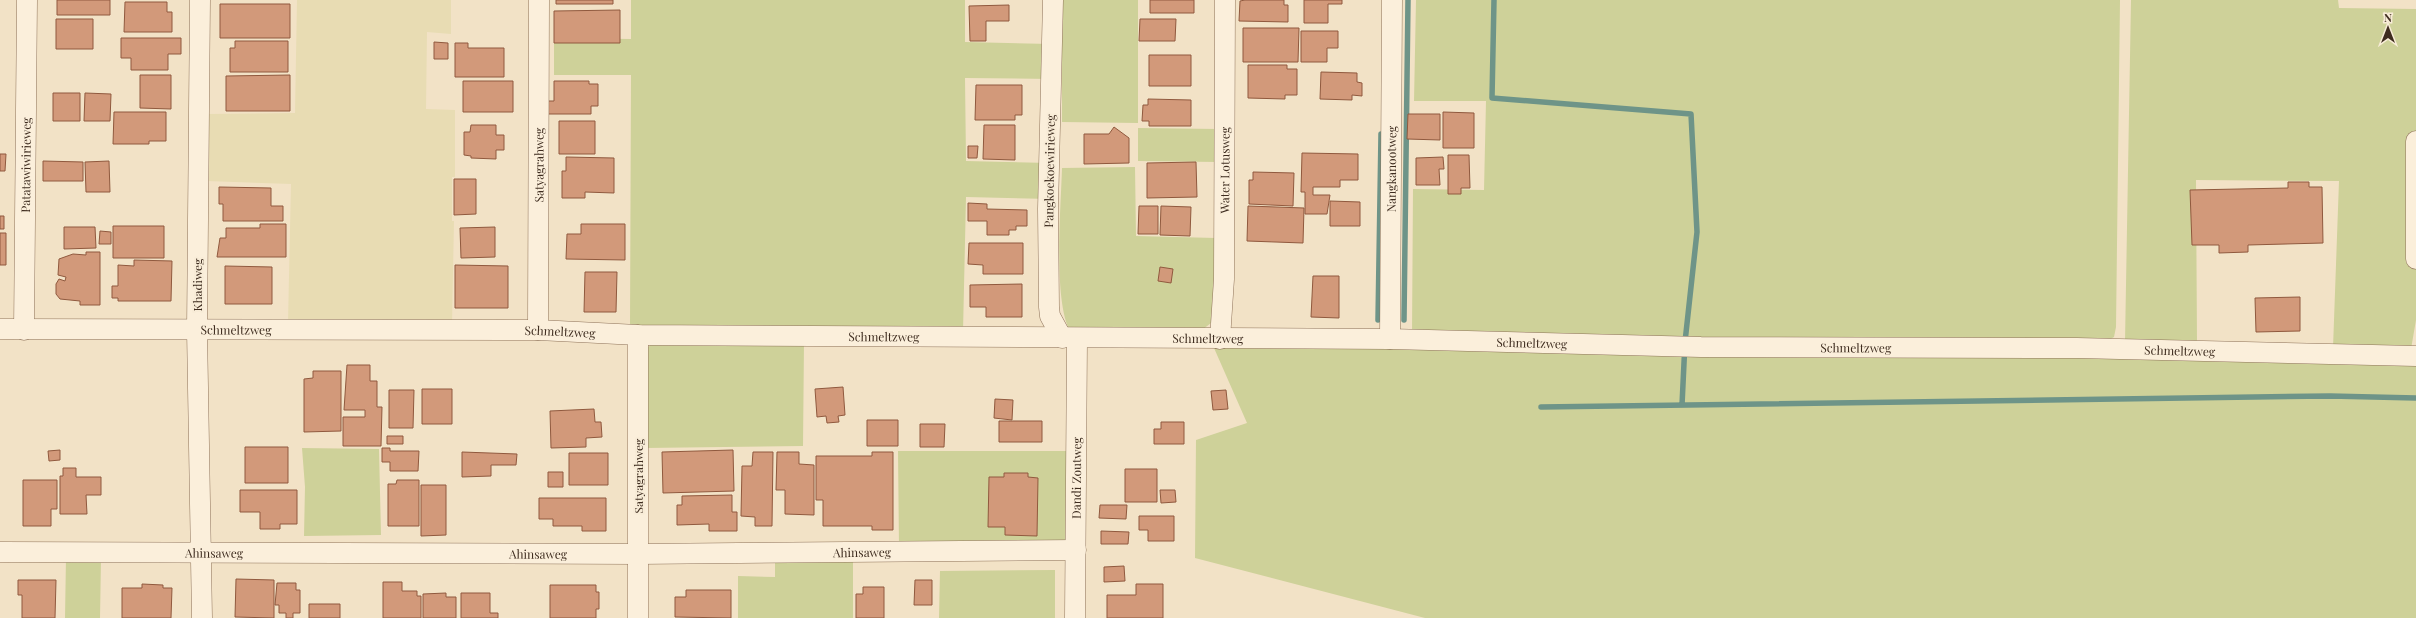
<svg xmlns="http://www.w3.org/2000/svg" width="2416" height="618" font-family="'Playfair Display',serif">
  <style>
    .farmland { fill: #e8dcb3 }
    .green { fill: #ced199 }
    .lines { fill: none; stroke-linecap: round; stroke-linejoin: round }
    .stream { stroke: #6e9488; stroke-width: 5.5 }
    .building { fill: #d2997a; stroke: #90593e }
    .street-casing { stroke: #8f735a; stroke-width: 21 }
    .street { stroke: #fbefdb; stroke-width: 20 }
    .labels { text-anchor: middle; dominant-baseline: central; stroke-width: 4; stroke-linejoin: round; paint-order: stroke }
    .street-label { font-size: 12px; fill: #3e2c1f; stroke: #f8ecd7 }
  </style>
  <rect width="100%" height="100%" fill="#f2e2c6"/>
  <path class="farmland" d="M297,0H451V34L427,32L426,109L455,110V177H452V221H454L452,325L288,323L291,184L206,181L207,114L295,113Z"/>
  <path class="green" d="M631,0H965V42L1051,44V79L965,78L966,161L1050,163L1051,199L966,197L963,332L630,327L631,75H554V38L631,39Z
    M1062,0H1138V123L1062,122Z
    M1416,0H2120L2116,327L2114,337L2107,341L1412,335L1413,189L1484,190L1486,101H1414Z
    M2131,0H2338L2339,8L2416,9V320L2411,349L2333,348L2339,181L2196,180L2197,343L2125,342Z
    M1138,128L1218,129V162L1138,161Z
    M1135,167L1136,236L1216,238L1215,315L1211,323L1202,330L1070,331C1053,300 1061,206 1062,168Z
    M653,342L804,343L803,446L645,448L647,348Z
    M1214,348L2033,353L2416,362V618H1425L1195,558L1196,440L1247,423Z
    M302,448L379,449L381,535L304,536L305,487Z
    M898,451H1069L1066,541L899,547Z
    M66,557L101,558L100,618H65Z
    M853,558V618H738V576L775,577V559Z
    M1055,570V618H939L940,571Z"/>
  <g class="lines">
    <path class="stream" d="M1494,0L1492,98L1691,114L1697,232L1685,342L1682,405
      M1378,320L1381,134
      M1404,320L1408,0
      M1541,407L2330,396L2416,398"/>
  </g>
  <path class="building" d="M57,0H110V15H57Z
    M556,0H613V4H556Z
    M1150,0H1194V13H1150Z
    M1245,0H1284V5H1288V22L1239,21L1240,1Z
    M1304,0H1342V4H1328V23H1304Z
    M125,2H167V12H172V32H124Z
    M220,4H290V38H220Z
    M1009,5V21H986V41H970L969,6Z
    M620,10V43H554V11Z
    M56,19H93V49H56Z
    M1140,19H1176L1175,41H1139Z
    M1243,28H1299L1298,62H1243Z
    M1301,31H1338V48H1327V62H1301Z
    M121,38H181V54H168V70H131V58H121Z
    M235,41H288V72H230V48H235Z
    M434,42L448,43V59H434Z
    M455,43H468V48H504V77H455Z
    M1149,55H1191V86H1149Z
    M1248,65H1287V69H1297V95H1285V99L1248,98Z
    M1321,72L1357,73V82L1362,83V96L1352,95V100L1320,99Z
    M140,75H171V109L140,108Z
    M290,75V111H226V76Z
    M463,81H513V112H463Z
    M554,81H589V84H598V106H591V114H548V101H554Z
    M976,85H1022V115H1015V120H975Z
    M53,93H80V121H53Z
    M85,93L111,94L110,121H84Z
    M1148,99L1191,100V126H1149V121H1142L1143,105H1148Z
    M114,112H166V141H149V144H113Z
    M1443,112L1474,113V148H1443Z
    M1408,114H1440V140L1407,139Z
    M559,121H595V154H559Z
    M471,125H496V135H504V150H496V159L471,158V156L464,155V132H470Z
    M984,125H1015V160L983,159Z
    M1114,127L1129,138V163L1084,164V134H1109Z
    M968,146H978L977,158H968Z
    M1302,153L1358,154V180H1340V187H1313V195H1330L1327,214H1305V192H1301Z
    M0,154H6L5,171H0Z
    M1448,155H1469L1470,188H1461V194H1448Z
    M566,157L614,158V193L585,192V198H562V171H566Z
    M1443,157L1444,169H1439L1440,185H1416V158Z
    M43,161L83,162V181H43Z
    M109,161L110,192H86L85,162Z
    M1196,162L1197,197L1147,198V163Z
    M1253,172L1294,173L1293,206L1249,204V180H1253Z
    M454,179H476V214L454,215Z
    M2288,182H2309V187H2322L2323,243L2248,245V252L2219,253V245H2192L2190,190L2288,188Z
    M219,187L271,188V206H283V221H223V204H219Z
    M1330,201L1360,202V226H1330Z
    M968,203L987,204V209L1027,210V226H1016V230H1009V235H987V221H968Z
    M1139,206H1158V234H1138Z
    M1161,206L1191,207L1190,236L1160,235Z
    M1248,206L1304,208L1303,243L1247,241Z
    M0,216H4V229H0Z
    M260,224H286V257H217L220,238H226V228H260Z
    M581,224H625V260L566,259L567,234H581Z
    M113,226H164V258H113Z
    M64,227H95L96,248L64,249Z
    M495,227V257L461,258L460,228Z
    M100,231L111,232V244H99Z
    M0,233H6V265H0Z
    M969,243H1023V274H983V265L968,264Z
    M86,252H100V305H80V301L60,299L56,294V284L59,279L65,281L66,277L58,275L59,259L73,254L86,255Z
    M134,260L172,261L171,301H118V298H112V286H118V265L134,266Z
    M455,265L508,266V308H455Z
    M225,266L272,267V304H225Z
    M1160,267L1173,269L1171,283L1158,281Z
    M585,272H617L616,312H584Z
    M1313,276H1339V318L1311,317Z
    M1022,284V317H986V307H970V285Z
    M2300,297V331L2256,332L2255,298Z
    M347,365H370V381H377V407H382L381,446H343V417H365V410H344Z
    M313,371H341V431L304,432V379L313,378Z
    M843,387L845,415L838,416L839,422L827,423L826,416L817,417L815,389Z
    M422,389H452V424H422Z
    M389,390H414L413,428H389Z
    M1226,390L1228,409L1213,410L1211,391Z
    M995,399L1013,400L1012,420L994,418Z
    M594,409L595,422H601L602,437L586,438V447L551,448L550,411Z
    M867,420H898V446H867Z
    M999,421H1042V442H999Z
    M1161,422H1184V444H1154V429H1161Z
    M920,424H945L944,447H920Z
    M387,436H403V444H387Z
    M245,447H288V483H245Z
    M382,448H390V451H419L418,471H390V462H382Z
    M60,450V460L49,461L48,451Z
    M733,450L734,491L663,493L662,452Z
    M462,452L517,454L516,465H491V476L462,477Z
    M753,452H773L772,526H755V517L741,516L742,466H752Z
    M777,452H799V464L814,465V515L785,514V490H776Z
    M872,452H893V530H872V526H823V500H816V456H872Z
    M569,453H608V485H569Z
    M63,468H76V477H101V495H86L87,514H60V476H63Z
    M1125,469H1157V502H1125Z
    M548,472H563V487H548Z
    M1004,473H1028V477L1038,478L1037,536L1005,535V527H988L989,477H1004Z
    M23,480H57V509H51V526H23Z
    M397,480H419V526H388V484H396Z
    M421,485H446V535L421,536Z
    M240,490H297V524H280V529H260V512H240Z
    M1160,490H1175L1176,502L1161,503Z
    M732,495V512H737V531H709V524L677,525V505H682V496Z
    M539,498H606V531H582V526H553V519H539Z
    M1100,505H1127L1126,519L1099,518Z
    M1139,516H1174V541H1148V530H1139Z
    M1101,531L1129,532L1128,544H1101Z
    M1124,566L1125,581L1104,582V567Z
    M236,579L274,580V618L235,617Z
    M18,580H56L55,618H22V595H18Z
    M915,580H932V605H914Z
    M383,582H402V591H417V596H421V618H383Z
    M277,583H296V590H300V613H293V618H286V613H279V605H275Z
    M142,584L163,585V588H172L171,618H122V588H142Z
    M1136,584H1163V618H1107V595H1136Z
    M550,585H596V592H599V609H596V618H550Z
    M863,587H884V618H856V594H863Z
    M686,590H731V618L675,617V597H686Z
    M446,593V597H456V618H423V594Z
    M461,593H490V613H498V618H461Z
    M309,604H340V618H309Z"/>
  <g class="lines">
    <defs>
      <g id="street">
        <path d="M200,0L197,330L202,618"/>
        <path d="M1053,0L1048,209L1049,307L1050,316L1062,338"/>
        <path d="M2416,141V259"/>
        <path id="s1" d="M0,329L538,330L638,335L1390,339L1701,347L2077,348L2416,356"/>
        <path id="s2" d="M24,330L27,0"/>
        <path id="s3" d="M538,330L539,0"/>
        <path id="s4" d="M1220,339L1224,279L1225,0"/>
        <path id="s5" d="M1390,339L1392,0"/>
        <path id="s6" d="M0,552L638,554L1076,550"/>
        <path d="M638,618V335"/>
        <path id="s7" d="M1075,618L1077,339"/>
      </g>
    </defs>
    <use href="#street" class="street-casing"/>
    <use href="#street" class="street"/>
  </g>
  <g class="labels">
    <g class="street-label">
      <text stroke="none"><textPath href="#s2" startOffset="165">Patatawiwirieweg</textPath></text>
      <text stroke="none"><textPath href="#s3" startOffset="165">Satyagrahweg</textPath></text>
      <text stroke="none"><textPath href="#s5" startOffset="170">Nangkanootweg</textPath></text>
      <text stroke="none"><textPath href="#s4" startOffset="169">Water Lotusweg</textPath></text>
      <text transform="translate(1049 171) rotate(-89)">Pangkoekoewirieweg</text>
      <text transform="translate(197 285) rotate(-90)">Khadiweg</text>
      <text stroke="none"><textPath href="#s1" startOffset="236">Schmeltzweg</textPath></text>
      <text stroke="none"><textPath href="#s1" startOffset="560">Schmeltzweg</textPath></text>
      <text stroke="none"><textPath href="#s1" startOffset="884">Schmeltzweg</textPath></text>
      <text stroke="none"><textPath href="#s1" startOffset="1208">Schmeltzweg</textPath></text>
      <text stroke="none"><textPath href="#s1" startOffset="1532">Schmeltzweg</textPath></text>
      <text stroke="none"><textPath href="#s1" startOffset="1856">Schmeltzweg</textPath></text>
      <text stroke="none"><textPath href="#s1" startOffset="2180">Schmeltzweg</textPath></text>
      <text transform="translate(638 476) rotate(-90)">Satyagrahweg</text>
      <text stroke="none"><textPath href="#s7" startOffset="140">Dandi Zoutweg</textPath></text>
      <text stroke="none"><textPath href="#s6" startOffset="214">Ahinsaweg</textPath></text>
      <text stroke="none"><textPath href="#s6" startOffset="862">Ahinsaweg</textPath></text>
      <text stroke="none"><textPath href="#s6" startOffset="538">Ahinsaweg</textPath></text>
    </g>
  </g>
  <g transform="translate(2388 28)" stroke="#f8ecd7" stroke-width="3" paint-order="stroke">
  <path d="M0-3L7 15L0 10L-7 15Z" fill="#3e2c1f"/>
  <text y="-6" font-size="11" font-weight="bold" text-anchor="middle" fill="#3e2c1f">N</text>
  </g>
</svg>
